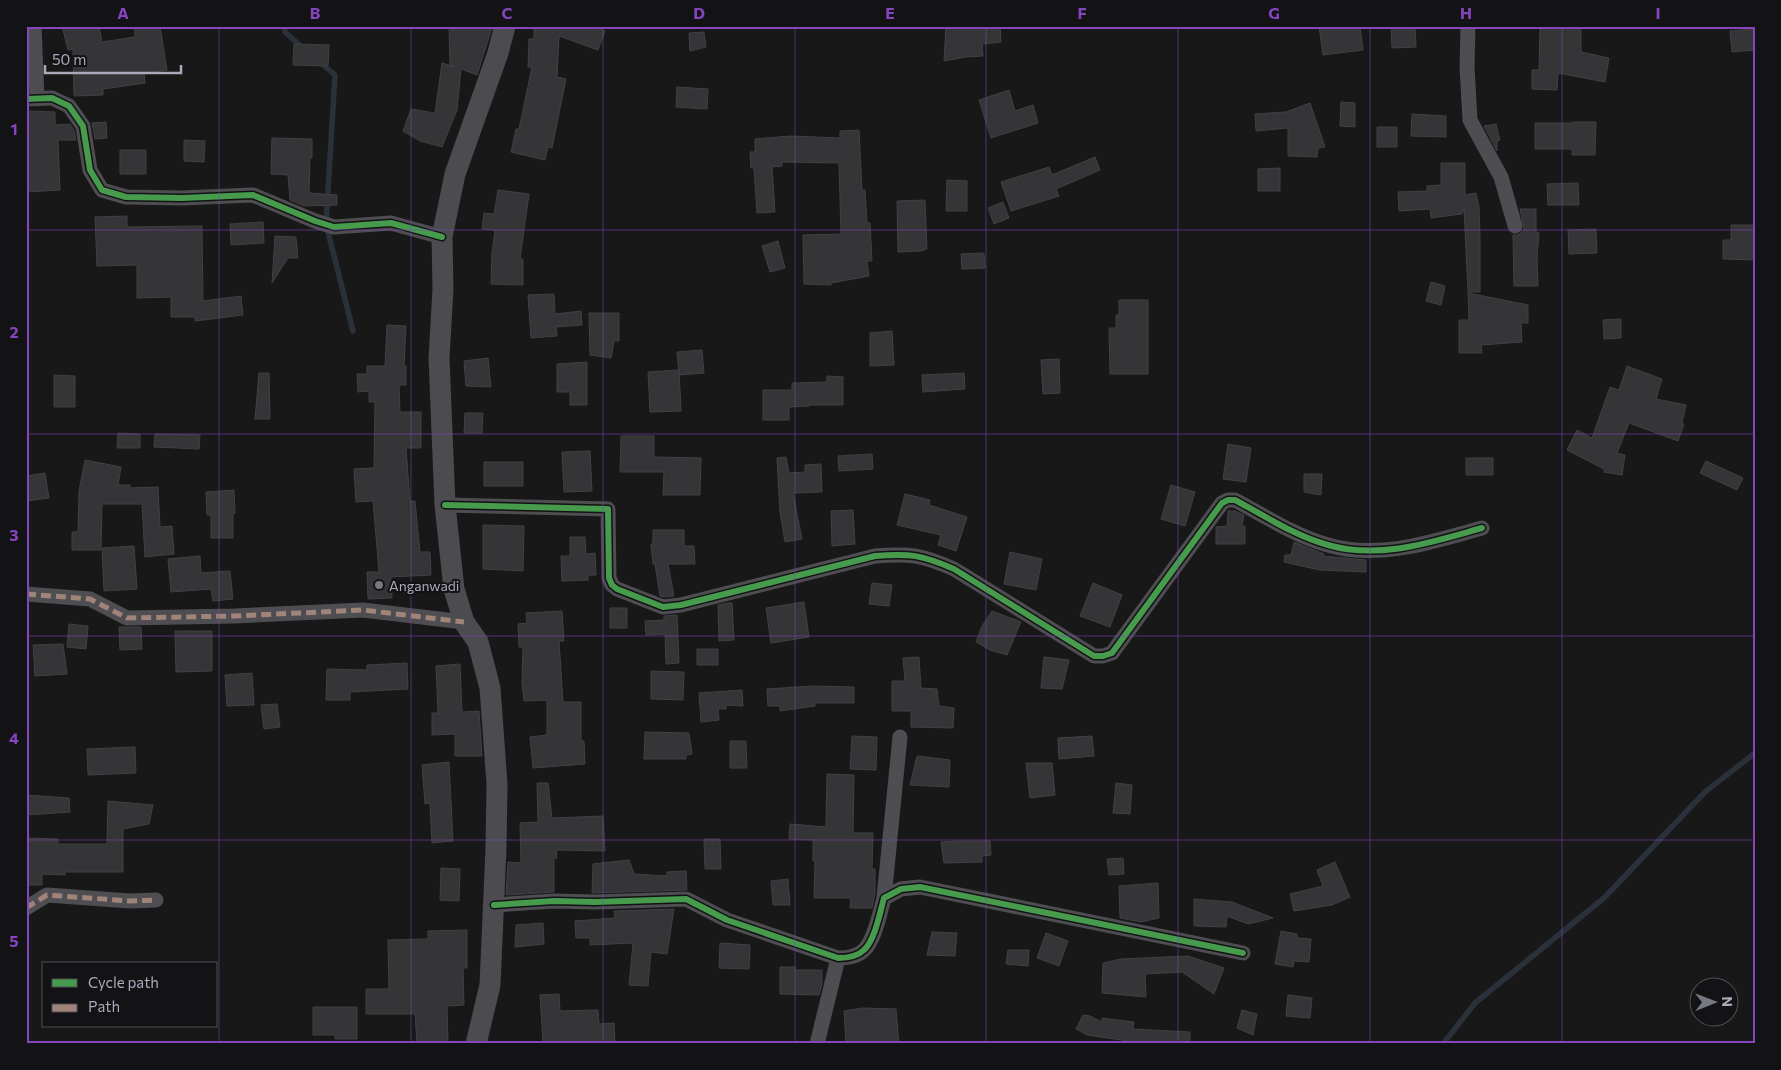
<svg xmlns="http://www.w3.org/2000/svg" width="1781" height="1070" font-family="Commissioner,sans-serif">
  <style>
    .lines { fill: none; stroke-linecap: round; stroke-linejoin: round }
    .stream { stroke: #2b313b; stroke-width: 5.5 }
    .building { fill: #353537; stroke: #414145 }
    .street { stroke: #4d4d52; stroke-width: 15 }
    .secondary { stroke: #4b4b50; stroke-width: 21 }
    .quiet { stroke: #a18479; stroke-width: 5; stroke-dasharray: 10 5; stroke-linecap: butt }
    .cycleway-casing { stroke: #131215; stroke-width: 9 }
    .cycleway { stroke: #469c4c; stroke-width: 6 }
    .grid { fill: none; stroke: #8445be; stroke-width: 1; stroke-opacity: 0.55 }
    .poi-dot { fill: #767882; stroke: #131215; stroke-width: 2 }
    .labels { text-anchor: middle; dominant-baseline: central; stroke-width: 4; stroke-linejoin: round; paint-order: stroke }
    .poi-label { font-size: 14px; fill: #a9abba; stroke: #131215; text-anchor: start }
    .neatline { fill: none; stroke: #8445be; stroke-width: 2 }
    .grid-label { font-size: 16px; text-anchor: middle; font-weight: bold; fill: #8445be }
  </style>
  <rect width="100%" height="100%" fill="#181819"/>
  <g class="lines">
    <path class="stream" d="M284,26L285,32L304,49
      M319,61L335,75L326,224L353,331
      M1443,1044L1475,1003L1604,898L1705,792L1755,753"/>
  </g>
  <path class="building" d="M62,26H99L102,42L135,37L134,26H160L167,70L144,73L145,83L103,89V95L74,96L73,49L68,50Z
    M449,26H491L492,28L477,75L461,69L457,110L442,147L420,141L403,131L411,109L435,113L442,63L455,67L450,65Z
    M534,26H591L605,31L598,50L559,36L557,77L566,79L552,148L548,147L545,160L511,152L516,129H519L532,67H528L529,39H534Z
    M946,26H1000L1001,42L982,44L983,56L966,57L944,61Z
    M1319,26H1360L1363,50L1323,55Z
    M1391,26H1415L1416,47L1392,48Z
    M1540,26H1581V52L1609,58L1605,82L1558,73L1557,90L1532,89V70H1539Z
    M1755,29V50L1732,52L1730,31Z
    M704,32L706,47L690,51L689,33Z
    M294,44L329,45L328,66L293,65Z
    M677,87L708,89L707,109L676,107Z
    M1009,90L1015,111L1033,105L1038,123L991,138L979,100Z
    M1341,102L1355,103V127L1340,126Z
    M1310,103L1325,147L1318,148L1317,157L1288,156V128L1256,131L1255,114L1286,112Z
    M26,111L55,112V125L70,124L74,130L76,140H58L60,190L26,192Z
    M1412,114L1446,116V137L1411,136Z
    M106,122L107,138L95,139L92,123Z
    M1573,122H1596L1595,155H1572V149H1535V123H1573Z
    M1496,124L1500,140L1497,141V151L1484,126Z
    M1377,127H1397V147H1377Z
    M859,130L862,190H865L867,223H870L872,261H867L869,276L831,283V285L804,284L803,235L841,234L839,163L782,162V166L772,167L775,212L757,213L754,168H751L750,152H755V139L790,136L840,138V131Z
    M272,138L312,139V158L310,157L309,193L337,195V205L304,206L290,200L288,175L271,174Z
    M184,140L205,141L204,162L184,161Z
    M120,150H146V174H120Z
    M1095,157L1100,170L1056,189L1059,196L1011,211L1001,182L1049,167L1052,175Z
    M1441,163H1465V195L1476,193L1479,207L1480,237V292H1468L1464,208L1462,214L1431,218L1430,209L1399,211L1398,192L1427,191V186L1441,185Z
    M1280,168V191H1258V169Z
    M947,180L967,181V211H946Z
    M1578,183L1579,205H1548L1547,184Z
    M498,190L529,194L520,259H523V285L491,284L492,253L495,230L482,229L484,213L494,214Z
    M925,200L927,249L921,251L898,252L897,201Z
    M1003,202L1009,218L994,224L988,208Z
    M1520,209H1536V232L1539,233L1537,257L1538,286H1514L1513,235H1518L1524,229Z
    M127,216V227L202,226L203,301L241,296L243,315L195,321V317H171V297L137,298V265L97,266L95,217Z
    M263,222L264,243L231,245L230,224Z
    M1731,225H1755V260L1723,259V240H1731Z
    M1596,229L1597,253L1569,254L1568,230Z
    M275,236L296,237L298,258H288L272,283Z
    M778,241L785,268L770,272L762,246Z
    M984,253L985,268L962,269L961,254Z
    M1431,282L1445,286L1441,305L1426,301Z
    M1468,293L1528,305V323H1521L1522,342L1481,345L1482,353H1459V320H1469Z
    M554,294L555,314L581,311L582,325L556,327L557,336L531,338L528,295Z
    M1119,300H1148V374H1110L1109,328H1116V315H1119Z
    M589,313H619V341H614L611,358L590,355Z
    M1621,319V338L1604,339L1603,320Z
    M387,325L406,326L404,366H406V385H399L400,412H421V448H406L410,501H415L420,552H430L431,575L391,577L392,598L368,599L367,572H379L373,501L356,502L354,469L374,468L375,402H369V391L358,392L357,374H367V366H385Z
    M892,331L894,365L870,366V333Z
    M702,350L704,373L679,375L677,352Z
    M488,358L491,387L466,386L464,361Z
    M1059,359L1060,393L1043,394L1041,360Z
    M587,362V405H570V392H557V364Z
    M1627,366L1662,379L1656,399L1686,405L1682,423L1684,424L1678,441L1629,423L1617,453L1625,455L1622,475L1604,472V469L1567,450L1577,430L1592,438L1610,387L1619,390Z
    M679,370L681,411L650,412L648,372Z
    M259,373H269L270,419H255Z
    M964,373L965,389L923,392L922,375Z
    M54,375L75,376V407H54Z
    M827,376L843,377V405H809V406L789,407V420H763V390H792V383L827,382Z
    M465,413H483L482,433H464Z
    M118,433L140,434V448H117Z
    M155,434L200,435L199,449L154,447Z
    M621,436H654V457L701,458L700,495H663L664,472H620Z
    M1228,444L1251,448L1246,482L1223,479Z
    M590,451L592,491L564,492L562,452Z
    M872,454L873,469L839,471L838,456Z
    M786,457L789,473L805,472V465L821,464L822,492L793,493L802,539L785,542L780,512L777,458Z
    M1466,458H1493V475H1466Z
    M85,460L121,467L118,485H130V488L158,487L160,527L172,526L174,554L145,557L142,504H102L101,550H72V532H78L79,491Z
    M1706,461L1743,478L1737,490L1700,473Z
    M484,462H523V486H484Z
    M45,473L49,498L26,501V476Z
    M1304,474H1322L1321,495L1304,492Z
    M1171,485L1195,492L1185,526L1161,519Z
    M234,490L235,513L233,514V538H211V515H207L206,492Z
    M905,494L930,500L929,505L967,517L956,551L938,545L941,535L897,525Z
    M853,510L855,544L832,546L831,511Z
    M1228,511H1235L1244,515L1242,526H1245V544H1216V527L1227,526Z
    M483,525L524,526L523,571L483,569Z
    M653,530H684V546H694L695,564H668L674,596L664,597L660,596L655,564H653L651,544H653Z
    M570,537H585L586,554L595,553L596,575H588V580L562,581L561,556H570Z
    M1294,542L1324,554L1323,556L1366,560V572L1320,570L1284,562L1285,555H1291Z
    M134,546L137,589L104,591L102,548Z
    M1010,552L1042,559L1036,590L1004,584Z
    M200,556L201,573L230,571L233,599L213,601L211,589L171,592L168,559Z
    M872,583L892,585L889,606L869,604Z
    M1093,583L1122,595L1110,627L1080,616Z
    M804,602L809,637L771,643L766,608Z
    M729,603H732L734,640L719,641L718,605Z
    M610,608H627V628H610Z
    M562,611L564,641H559L563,702H581V741H584L585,764L533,768L530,737L547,735V700L524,701L522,683L523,647H519L518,624L527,623L526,613Z
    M992,611L1021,622L1007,655L990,650L976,642L982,626Z
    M677,615L679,663L666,664L665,634L646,635L645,621L664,620V616Z
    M69,624L88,626L86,649L67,647Z
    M119,627H141L142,649L120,650Z
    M175,631H212V671L176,672Z
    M63,644L67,674L35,676L33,645Z
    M697,649H718V665H697Z
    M919,657L921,688L937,689L939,706L954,708L953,728L911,727V711H892V681H905L903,658Z
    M1044,657L1069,660L1062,689L1041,688Z
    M407,663L408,689L350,692V700H326L327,669L367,670V665Z
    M460,664L462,712L479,711L482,756H455V734L432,735V713H438L436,666Z
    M651,671L684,672L683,700L651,699Z
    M252,673L254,705L227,706L225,675Z
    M813,686L854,687V703H815V706L780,711V706H768L767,689Z
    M742,690L743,706L726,705V709H718L719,720L701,722L699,693Z
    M277,704L280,727L264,729L261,705Z
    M645,732L689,733L692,754L686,755V759H644Z
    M852,736L877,737L876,770L850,769Z
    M1092,736L1094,756L1059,759L1058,738Z
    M730,741H746L747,768H730Z
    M135,747L136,773L88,775L87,749Z
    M917,756L950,760L949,787L910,785Z
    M449,762L453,841L432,843L430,803L425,804L422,765Z
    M1026,763H1052L1055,795L1030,798Z
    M827,774L854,775L853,833H873L872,869H875V893L872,908H850L851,898H814L815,861H813V840L789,839L790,824L826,827Z
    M537,783H548L552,818L603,816L605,851L556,850L557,858H554V892L506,895L508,862L521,863L520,823L538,822Z
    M1116,783L1132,785L1130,814L1113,813Z
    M26,795L69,798L70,812L26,815Z
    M108,801L153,805L149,824L123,829V872H65V875L42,874V885H26L27,838L58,839V844H107Z
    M704,839H720L721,869H705Z
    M959,841H990L991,855L982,856V862L944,863L941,842Z
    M1123,858L1124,874L1109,875L1107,859Z
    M629,860L634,874L667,876V872L686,871L687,890L592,893L593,864Z
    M1335,862L1350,897L1332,905L1294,911L1290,894L1323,886L1317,870Z
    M441,868L460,869L459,901L440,900Z
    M788,879L790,905H773L771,881Z
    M1158,883L1159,918L1141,922L1120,918L1119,886Z
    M1194,899L1232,902L1273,918L1248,924L1227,916L1226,927L1194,926Z
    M674,909L667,954L651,952L648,986L629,985L633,943L590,945V938H576L575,921L615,918L614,911Z
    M543,923L544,944L515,947L516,925Z
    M467,930V968H463L464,1005L447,1006L448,1044H417L415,1014H366V989H389L388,940L428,939V931Z
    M1281,931L1297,934V938L1311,939L1309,962L1294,961L1293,967L1275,964Z
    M932,932L957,933L955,956L927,955Z
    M1046,933L1068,941L1059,966L1037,958Z
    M720,943L750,945L749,969L719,968Z
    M1008,950H1029L1028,966L1006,964Z
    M1188,956L1224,968L1214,994L1182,972L1145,974L1146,997L1102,993L1103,963L1121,959Z
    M780,967H795L796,970H822V984L819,995L780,994Z
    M559,994L560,1011L598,1010L599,1024L614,1023L615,1044H543L540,995Z
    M1288,995L1312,998L1310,1018L1286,1016Z
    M313,1007H357V1039H335V1035H313Z
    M863,1008L896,1009L899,1044H846L844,1011Z
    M1242,1010L1257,1014L1253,1035L1237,1028Z
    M1083,1015L1090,1016L1102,1022V1018L1134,1022L1133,1029L1190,1032V1044H1148L1087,1035L1076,1029Z"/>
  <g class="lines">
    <path class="street" d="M34,26L37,99
      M1468,26L1467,67L1470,120L1501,177L1515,226
      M26,99L52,98L69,106L83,126L90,170L102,190L126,197L182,198L253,195L315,221L334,227L391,223L442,237
      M445,505L608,509L609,578L612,585L617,589L663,607L681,605L875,556C910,553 922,555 954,569L1094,656H1103L1112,653L1222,503L1228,500H1235C1265,516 1295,536 1328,545C1379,560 1432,542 1482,528
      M26,594L90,599L127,618L234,616L363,610L464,622
      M884,898L900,737
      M494,905L554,901L595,902L686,899L727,920L838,958C847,958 857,957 864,950C875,940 880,912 884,898L901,889L920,887L1243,953
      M26,908L47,895L130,901L156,900
      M817,1044L838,958"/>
    <path class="secondary" d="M476,1044L490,985L496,848L497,784L490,688L478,642L464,622L454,589L445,505L439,358L443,289L442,237L455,174L498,53L505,26"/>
    <path class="quiet" d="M26,594L90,599L127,618L234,616L363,610L464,622
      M26,908L47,895L130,901L156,900"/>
    <defs>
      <path id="cycleway" d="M26,99L52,98L69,106L83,126L90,170L102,190L126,197L182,198L253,195L315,221L334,227L391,223L442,237
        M445,505L608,509L609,578L612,585L617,589L663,607L681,605L875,556C910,553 922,555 954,569L1094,656H1103L1112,653L1222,503L1228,500H1235C1265,516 1295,536 1328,545C1379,560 1432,542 1482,528
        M494,905L554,901L595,902L686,899L727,920L838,958C847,958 857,957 864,950C875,940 880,912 884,898L901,889L920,887L1243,953"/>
    </defs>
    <use href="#cycleway" class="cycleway-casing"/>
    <use href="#cycleway" class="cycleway"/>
  </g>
  <path class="grid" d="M219,26V1044M411,26V1044M603,26V1044M795,26V1044M986,26V1044M1178,26V1044M1370,26V1044M1562,26V1044M26,230H1755M26,434H1755M26,636H1755M26,840H1755"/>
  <circle class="poi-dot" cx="379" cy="585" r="5"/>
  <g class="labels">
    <g class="poi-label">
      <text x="389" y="585">Anganwadi</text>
    </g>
  </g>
  <rect width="1781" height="1070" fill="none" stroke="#131215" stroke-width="55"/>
  <rect x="42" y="962" width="175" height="65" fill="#131215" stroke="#4f4f57"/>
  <rect x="52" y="979" width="25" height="8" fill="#469c4c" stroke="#4f4f57"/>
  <text x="88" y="988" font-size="15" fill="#a9abba">Cycle path</text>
  <rect x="52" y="1004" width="25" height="8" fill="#a18479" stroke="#4f4f57"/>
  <text x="88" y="1012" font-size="15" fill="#a9abba">Path</text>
  <g transform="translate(1714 1002) rotate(89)"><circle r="24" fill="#131215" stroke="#4f4f57"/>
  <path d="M0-4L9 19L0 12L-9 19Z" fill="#767882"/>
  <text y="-8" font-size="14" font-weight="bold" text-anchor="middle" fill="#a9abba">N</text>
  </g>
  <path d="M45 65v8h136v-8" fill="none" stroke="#a9abba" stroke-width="2.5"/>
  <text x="52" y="65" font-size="15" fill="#a9abba" stroke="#131215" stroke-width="4" paint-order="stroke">50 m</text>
  <rect x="28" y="28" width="1726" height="1014" class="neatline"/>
  <g class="grid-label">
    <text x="123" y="19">A</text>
    <text x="315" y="19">B</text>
    <text x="507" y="19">C</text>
    <text x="699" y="19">D</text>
    <text x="890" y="19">E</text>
    <text x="1082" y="19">F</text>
    <text x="1274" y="19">G</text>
    <text x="1466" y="19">H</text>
    <text x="1658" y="19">I</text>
    <text x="14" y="135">1</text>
    <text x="14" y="338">2</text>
    <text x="14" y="541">3</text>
    <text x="14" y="744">4</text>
    <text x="14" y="947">5</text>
  </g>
</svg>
